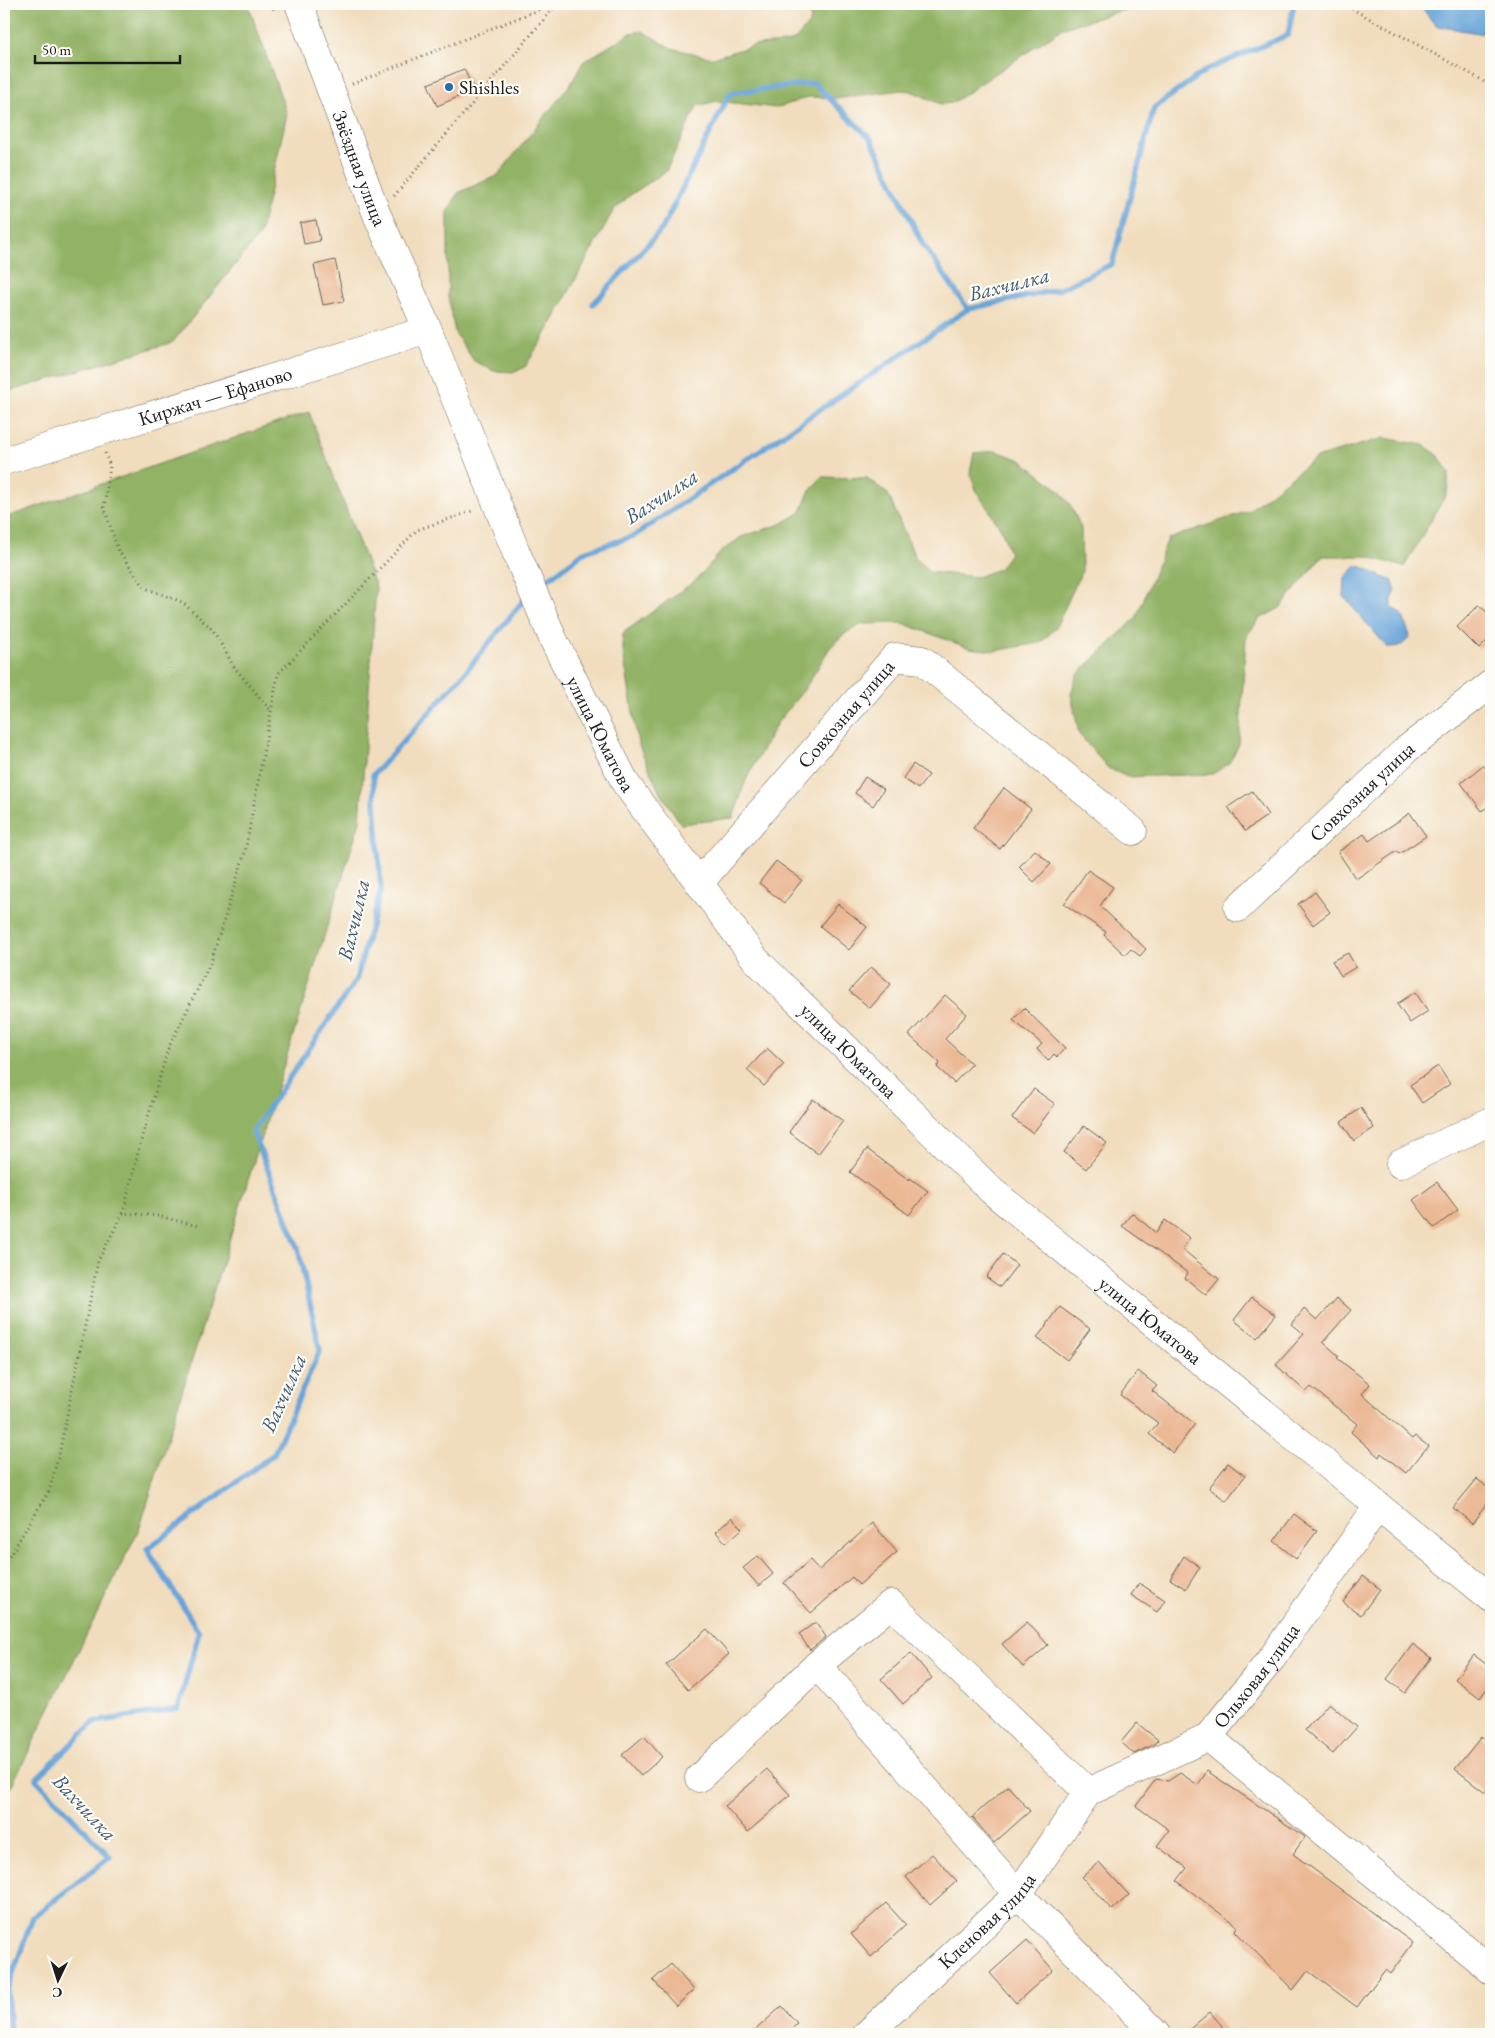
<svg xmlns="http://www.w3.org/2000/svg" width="1495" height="2038" font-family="'EB Garamond',serif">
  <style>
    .forest { fill: #92b265; stroke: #576740 }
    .water { fill: #67a4d9; stroke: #42607a }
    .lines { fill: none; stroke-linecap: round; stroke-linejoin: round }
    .stream { stroke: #67a4d9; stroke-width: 5.5 }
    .building { fill: #ebb894 }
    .minor-casing { stroke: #676054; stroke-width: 29 }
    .major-casing { stroke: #676054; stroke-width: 29 }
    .path { stroke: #676054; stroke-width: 3; stroke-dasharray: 1 4; stroke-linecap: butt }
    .minor { stroke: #fff; stroke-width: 28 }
    .major { stroke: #fff; stroke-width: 28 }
    .poi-dot { fill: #1f6fb2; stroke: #fdfcf7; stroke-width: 2 }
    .labels { text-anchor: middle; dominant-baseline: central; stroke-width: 4.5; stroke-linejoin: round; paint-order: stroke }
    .poi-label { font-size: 20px; fill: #1c1c1c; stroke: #fdfcf7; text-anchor: start }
    .street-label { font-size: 20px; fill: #1c1c1c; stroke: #fdfcf7 }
    .water-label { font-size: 21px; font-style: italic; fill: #3e5971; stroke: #fdfcf7 }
  </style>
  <rect width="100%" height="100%" fill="#fdfcf7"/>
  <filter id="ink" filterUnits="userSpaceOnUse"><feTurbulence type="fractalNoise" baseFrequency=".02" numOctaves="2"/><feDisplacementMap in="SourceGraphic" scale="10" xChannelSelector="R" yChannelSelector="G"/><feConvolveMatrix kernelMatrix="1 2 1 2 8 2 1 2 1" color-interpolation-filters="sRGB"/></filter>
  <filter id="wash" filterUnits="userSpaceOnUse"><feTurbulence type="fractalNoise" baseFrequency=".0096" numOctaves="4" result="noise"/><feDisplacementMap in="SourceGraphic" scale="20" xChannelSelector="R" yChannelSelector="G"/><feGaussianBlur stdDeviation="1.12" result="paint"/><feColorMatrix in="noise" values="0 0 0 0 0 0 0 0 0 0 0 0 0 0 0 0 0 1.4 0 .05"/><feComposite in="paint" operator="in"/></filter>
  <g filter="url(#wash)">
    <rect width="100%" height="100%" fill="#f1ddbd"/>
    <path class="forest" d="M4,4H248L287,114L260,234L173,342L4,393Z
      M808,4H1130L1124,10L1063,28L952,103L941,104L911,91L901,90L842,98L808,97L777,108L717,101L697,106L666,171L629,196L613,211L548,330L525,367L515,372L494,371L474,361L455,333L448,296V212L458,193L498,175L572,82L583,62L631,33L642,31L671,48L712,58L756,45L787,43L796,39L811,21Z
      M309,412L376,587L360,821L140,1527L4,1801V518Z
      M1384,438L1423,445L1438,455L1449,473L1447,493L1404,567L1366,556H1322L1280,608L1259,619L1246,637L1239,744L1229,763L1213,774L1127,777L1108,768L1079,734L1071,694L1077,675L1136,618L1168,539L1248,511L1316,458Z
      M996,451L1021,460L1059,490L1071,506L1081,528L1082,571L1055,629L1040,643L994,651L969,648L902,623L862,624L844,634L829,649L806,687L777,723L746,780L733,818L681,824L658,789L638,743L623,652V633L695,581L722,551L741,537L781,524L801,512L809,492L822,477L867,478L888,494L915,557L929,572L977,577L999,569L1010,553L1001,529L977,492L970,473L974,453Z"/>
    <path class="water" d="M1419,4H1491V35L1436,26Z
      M1356,566C1370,567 1378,578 1392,580L1396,591L1392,599V608L1402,614L1410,636C1404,646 1398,647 1387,647L1344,597L1345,577Z"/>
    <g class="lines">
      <path class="stream" d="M593,304L662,229L730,93L814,83L871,139L922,243L968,309
        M539,586L584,552L634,536L968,309L1060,289L1112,264L1154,108L1206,70L1288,35L1293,9V4
        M10,2034L7,1990L33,1917L110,1857L36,1779L94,1722L178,1709L199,1632L147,1549L274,1454L320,1350L298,1248L253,1131L356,980L381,890L373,775L464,674L526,597"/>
    </g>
    <g id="blocks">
      <path class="building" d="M464,69L474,90L437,106L428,84Z
        M316,220L320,241L304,244L300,223Z
        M335,260L344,301L323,305L314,265Z
        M1479,605L1491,616V637L1479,649L1457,627Z
        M913,764L929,775L918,789L903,778Z
        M1483,765L1491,775V804L1482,811L1461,783Z
        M865,777L884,789L873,806L855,793Z
        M1004,788L1031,809L1000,849L973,828Z
        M1252,791L1268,815L1245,831L1228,807Z
        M1410,813L1426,836L1399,854L1397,851L1356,879L1338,852L1364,834L1369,841Z
        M1035,850L1051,864L1034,882L1019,867Z
        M776,861L802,880L784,903L759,883Z
        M1088,870L1113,887L1100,906L1146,949L1140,956L1131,949L1125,955L1104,935L1106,932L1064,904Z
        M1315,892L1330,912L1313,925L1298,904Z
        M838,904L867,927L849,950L820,926Z
        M1348,953L1356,967L1341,976L1332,961Z
        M871,967L891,984L870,1008L849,991Z
        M1415,992L1428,1011L1410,1023L1397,1004Z
        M945,995L967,1014L945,1039L972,1064L954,1083L937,1067L940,1063L909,1035Z
        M1024,1008L1065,1048L1057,1057L1054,1054L1048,1061L1037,1049L1042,1044L1013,1020Z
        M767,1048L784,1064L764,1086L747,1070Z
        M1438,1066L1450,1084L1422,1103L1410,1085Z
        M1034,1089L1055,1104L1033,1133L1012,1118Z
        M813,1099L843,1121L818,1154L789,1132Z
        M1361,1108L1374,1128L1354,1141L1341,1122Z
        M1084,1126L1107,1143L1086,1169L1064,1152Z
        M867,1149L909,1180L910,1178L928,1191L909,1215L850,1172Z
        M1437,1182L1458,1210L1434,1228L1413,1200Z
        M1132,1213L1156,1233L1165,1220L1190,1238L1182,1249L1219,1279L1206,1295L1185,1278L1188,1273L1122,1226Z
        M1003,1254L1017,1265L1000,1287L986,1277Z
        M1252,1297L1276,1315L1257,1338L1234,1320Z
        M1337,1298L1351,1310L1323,1342L1339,1356L1337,1358L1370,1384L1362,1394L1412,1439L1415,1436L1428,1446L1406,1473L1381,1453L1379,1457L1351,1432L1357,1424L1311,1387L1306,1392L1276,1365L1304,1334L1292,1324L1304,1309L1317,1320Z
        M1060,1307L1090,1329L1067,1360L1037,1338Z
        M1138,1371L1157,1386L1152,1391L1195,1424L1173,1453L1149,1434L1158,1423L1120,1395Z
        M1228,1463L1245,1476L1226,1501L1209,1488Z
        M1477,1479L1491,1490V1499L1472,1523L1453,1508Z
        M1294,1514L1317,1531L1296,1559L1274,1541Z
        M732,1517L742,1529L726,1543L716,1532Z
        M872,1523L897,1552L859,1585L852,1577L811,1613L784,1583L810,1560L819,1570Z
        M758,1556L773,1574L759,1586L743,1568Z
        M1184,1556L1200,1567L1186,1589L1170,1579Z
        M1363,1576L1380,1589L1361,1615L1343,1602Z
        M1139,1583L1165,1600L1157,1612L1131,1595Z
        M816,1622L826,1637L810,1650L799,1634Z
        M1027,1622L1048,1645L1023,1667L1002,1644Z
        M707,1629L729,1654L688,1690L666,1665Z
        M1413,1644L1431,1658L1405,1693L1387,1679Z
        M911,1653L932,1678L903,1704L881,1679Z
        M1474,1655L1491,1668V1683L1480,1698L1455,1679Z
        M1329,1703L1357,1727L1333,1754L1305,1730Z
        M1137,1723L1158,1740L1154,1744L1134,1754L1121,1742Z
        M644,1736L662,1757L641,1776L622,1755Z
        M1481,1737L1491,1746V1784L1485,1792L1455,1769Z
        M767,1769L790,1795L748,1832L725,1806Z
        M1207,1771L1305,1837L1293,1854L1413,1943L1390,1974L1385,1970L1357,2007L1308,1971L1293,1990L1235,1931L1237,1926L1177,1881L1187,1868L1157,1846L1169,1830L1136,1806L1156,1779L1168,1781L1180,1773L1198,1785Z
        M1008,1786L1030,1811L994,1843L972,1817Z
        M932,1854L957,1881L930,1905L906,1877Z
        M1099,1862L1129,1895L1112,1910L1082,1877Z
        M886,1903L906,1925L871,1957L851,1934Z
        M1027,1940L1053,1970L1016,2003L990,1973Z
        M671,1964L694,1990L676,2006L653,1980Z
        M782,2006L797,2023L784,2034H751Z
        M1210,2012L1229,2034H1184Z"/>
    </g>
  </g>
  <g filter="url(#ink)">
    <use href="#blocks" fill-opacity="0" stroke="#676054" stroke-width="1"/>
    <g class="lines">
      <defs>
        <g id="minor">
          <path id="s1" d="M4,461L428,330"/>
          <path id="s2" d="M699,883L895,657L922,660L1133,831"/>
          <path id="s3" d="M1238,908L1407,749L1491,684"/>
          <path d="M1400,1164L1489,1122"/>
          <path d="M817,1665L891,1604L1088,1792"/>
          <path d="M1208,1737L1491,1970"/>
          <path d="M699,1778L817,1665L1018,1894L1156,2034"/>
          <path id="s4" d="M1088,1792L1208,1737L1272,1658L1378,1506"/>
          <path id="s5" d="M867,2034L1018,1894L1088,1792"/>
        </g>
        <g id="major">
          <path id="s6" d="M299,4L377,215L428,330L516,552L554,641L626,784L756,960L992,1191L1491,1598"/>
        </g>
      </defs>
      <use href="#minor" class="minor-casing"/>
      <use href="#major" class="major-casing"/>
      <path class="path" d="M271,4L276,12
        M1343,4L1482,80L1491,89
        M352,84L553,4
        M394,196L557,4
        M105,453L110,466L104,507L118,550L145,588L182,602L213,630L234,667L271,711
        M123,1213L141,1141L168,1049L211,962L245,852L278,674L417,530L475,510
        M4,1565L49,1491L60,1450L98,1261L123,1213L158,1216L198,1226"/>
      <use href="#minor" class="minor"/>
      <use href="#major" class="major"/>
    </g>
  </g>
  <circle class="poi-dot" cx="449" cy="87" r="5"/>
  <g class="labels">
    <g class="poi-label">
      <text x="459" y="87">Shishles</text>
    </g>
    <g class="street-label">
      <text stroke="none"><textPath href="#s6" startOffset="175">Звёздная улица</textPath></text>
      <text stroke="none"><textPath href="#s1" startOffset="221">Киржач — Ефаново</textPath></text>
      <text stroke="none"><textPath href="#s2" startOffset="224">Совхозная улица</textPath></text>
      <text stroke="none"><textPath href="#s6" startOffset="790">улица Юматова</textPath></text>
      <text stroke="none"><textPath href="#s3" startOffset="170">Совхозная улица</textPath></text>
      <text stroke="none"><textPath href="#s6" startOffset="1195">улица Юматова</textPath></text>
      <text stroke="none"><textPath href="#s6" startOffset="1600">улица Юматова</textPath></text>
      <text stroke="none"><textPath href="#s4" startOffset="210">Ольховая улица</textPath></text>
      <text stroke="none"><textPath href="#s5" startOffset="165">Кленовая улица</textPath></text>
    </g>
    <g class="water-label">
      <text transform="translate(1009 284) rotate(-14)">Вахчилка</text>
      <text transform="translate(661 496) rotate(-33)">Вахчилка</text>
      <text transform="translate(353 920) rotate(-77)">Вахчилка</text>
      <text transform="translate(283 1393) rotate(-66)">Вахчилка</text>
      <text transform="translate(85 1807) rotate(47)">Вахчилка</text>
    </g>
  </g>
  <rect width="1495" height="2038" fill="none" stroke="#fdfcf7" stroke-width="20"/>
  <g transform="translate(58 1980) rotate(184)" stroke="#fdfcf7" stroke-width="4" paint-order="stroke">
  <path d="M0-4L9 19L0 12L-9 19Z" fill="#1c1c1c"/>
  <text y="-8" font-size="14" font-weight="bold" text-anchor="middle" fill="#1c1c1c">С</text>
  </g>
  <path d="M35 55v8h145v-8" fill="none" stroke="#1c1c1c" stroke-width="2.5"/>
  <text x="42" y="55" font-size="15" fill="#1c1c1c" stroke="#fdfcf7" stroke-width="4" paint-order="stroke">50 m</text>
</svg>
